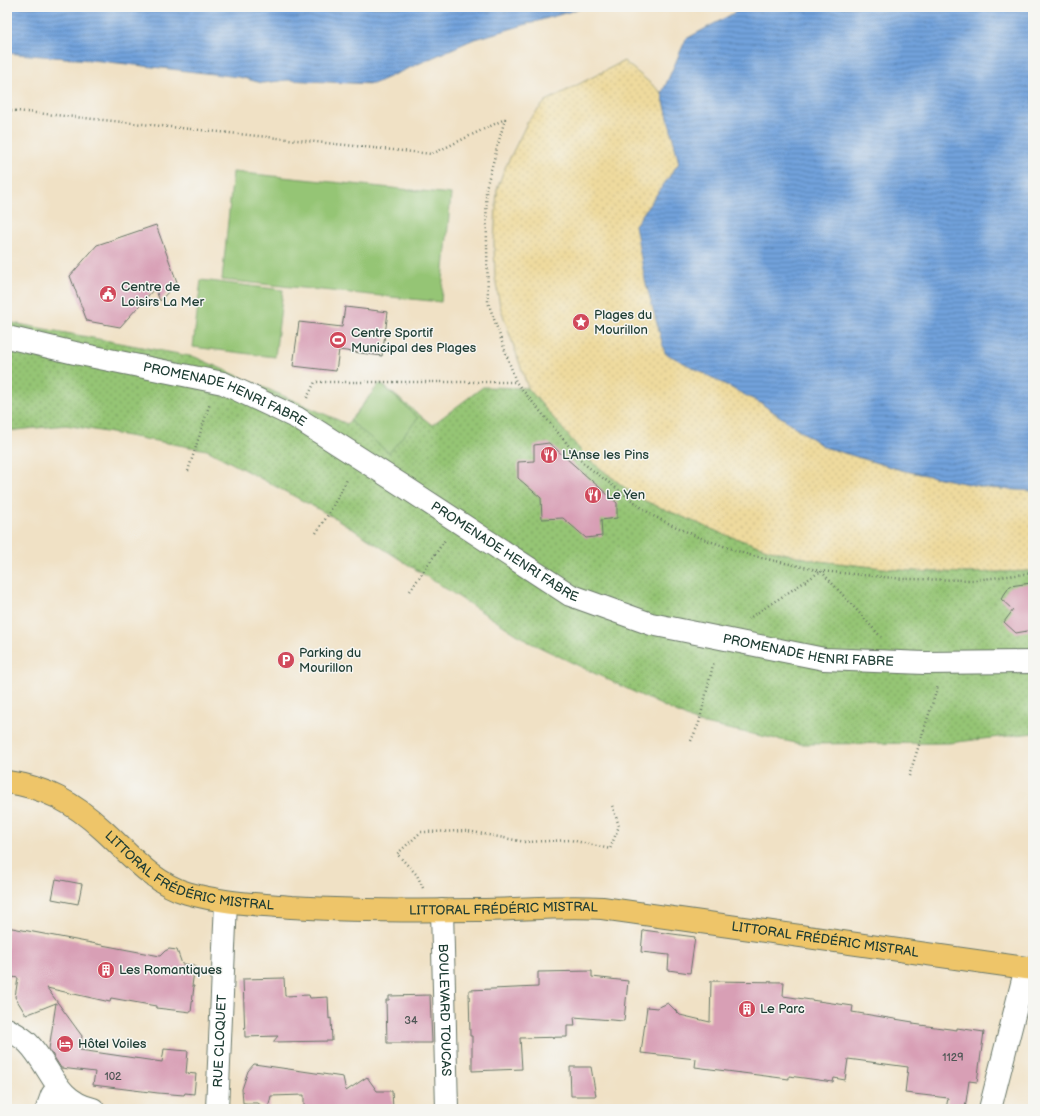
<svg xmlns="http://www.w3.org/2000/svg" width="1040" height="1116" font-family="'Balsamiq Sans',sans-serif">
  <style>
    .sand { fill: url(#sand-dots); stroke: #868c69 }
    .park { fill: url(#park-dots); stroke: #5a8154 }
    .pitch { fill: #95c575; stroke: #5a8154 }
    .water { fill: url(#water-rules); stroke: #486f88 }
    .building { fill: #d89fb5 }
    .lines { fill: none; stroke-linecap: round; stroke-linejoin: round }
    .minor-casing { stroke: #687667; stroke-width: 24 }
    .major-casing { stroke: #687667; stroke-width: 24 }
    .path { stroke: #687667; stroke-width: 2.5; stroke-dasharray: 1 3; stroke-linecap: butt }
    .minor { stroke: #fff; stroke-width: 22 }
    .major { stroke: #eec569; stroke-width: 22 }
    .labels { text-anchor: middle; dominant-baseline: central; stroke-width: 3; stroke-linejoin: round; paint-order: stroke }
    .number-label { font-size: 11px; fill: #4d5654 }
    .poi-label { font-size: 13px; fill: #1f3d34; stroke: #f6f6f2; text-anchor: start }
    .street-label { font-size: 13px; fill: #1f3d34; stroke: #f6f6f2 }
  </style>
  <defs>
    <pattern id="sand-dots" width="8" height="8" patternUnits="userSpaceOnUse"><rect width="8" height="8" fill="#eeda9e"/><path d="M2 2h.1M6 6h.1" fill="none" stroke="#ccbc89" stroke-width="1.8" stroke-linecap="round"/></pattern>
    <pattern id="park-dots" width="8" height="8" patternUnits="userSpaceOnUse"><rect width="8" height="8" fill="#95c575"/><path d="M2 2h.1M6 6h.1" fill="none" stroke="#79a161" stroke-width="1.8" stroke-linecap="round"/></pattern>
    <pattern id="water-rules" width="6" height="5" patternUnits="userSpaceOnUse"><rect width="6" height="5" fill="#71a1db"/><path d="M0 2.5h6" fill="none" stroke="#5c84b2"/></pattern>
  </defs>
  <rect width="100%" height="100%" fill="#f6f6f2"/>
  <filter id="ink" filterUnits="userSpaceOnUse"><feTurbulence type="fractalNoise" baseFrequency=".025" numOctaves="2"/><feDisplacementMap in="SourceGraphic" scale="8" xChannelSelector="R" yChannelSelector="G"/><feConvolveMatrix kernelMatrix="1 2 1 2 8 2 1 2 1" color-interpolation-filters="sRGB"/></filter>
  <filter id="wash" filterUnits="userSpaceOnUse"><feTurbulence type="fractalNoise" baseFrequency=".012" numOctaves="4" result="noise"/><feDisplacementMap in="SourceGraphic" scale="16" xChannelSelector="R" yChannelSelector="G"/><feGaussianBlur stdDeviation="0.9" result="paint"/><feColorMatrix in="noise" values="0 0 0 0 0 0 0 0 0 0 0 0 0 0 0 0 0 1.4 0 .05"/><feComposite in="paint" operator="in"/></filter>
  <g filter="url(#wash)">
    <rect width="100%" height="100%" fill="#f0e1c5"/>
    <path class="sand" d="M624,61L662,93L679,163L635,225L762,404L824,447L901,470L988,488L1033,491V571L968,573L910,571L818,561L770,550L723,534L638,498L587,458L528,388L500,306L495,277L494,243L497,189L504,170L528,121L546,101Z"/>
    <path class="park" d="M7,322L195,357L347,424L380,383L432,425L483,387L528,388L587,458L638,498L723,534L770,550L818,561L910,571L968,573L1033,571V733L949,743L801,744L699,723L529,642L337,519L207,450L66,425L7,431Z"/>
    <path class="pitch" d="M233,172L451,194L441,302L222,280Z
      M201,280L283,290L275,357L193,347Z
      M380,383L418,418L389,453L350,421Z"/>
    <path class="water" d="M7,7H586L472,40L373,84L287,80L262,83L239,77L101,61L7,53Z
      M745,7H1033V491L988,488L901,470L824,447L762,404L665,353L645,280L635,225L679,163L662,93L686,39Z"/>
    <g id="blocks">
      <path class="building" d="M156,225L177,282L160,301L155,288L120,327L87,321L70,276L97,245Z
        M345,307L388,312L382,356L339,350L336,371L293,366L299,322L342,327Z
        M549,443L617,503V518L601,520L602,536L586,538L563,518L542,519L541,498L518,478V462L534,461V445Z
        M1033,581V630L1016,633L1004,622L1013,610L1001,599L1010,586L1031,583Z
        M56,879L82,884L78,904L52,899Z
        M7,927L160,956L165,951L169,949L177,950L182,964L195,965L192,986H194L191,1012L156,1008V1006L111,998L110,1002L47,988L82,1036L80,1050L162,1062L164,1049L188,1051L186,1073L196,1074L194,1094L185,1093L184,1095L158,1093L93,1085L95,1072L61,1068L49,1049L56,1003L26,1015L15,997L18,978L7,976Z
        M643,930L695,937L690,973L668,970L669,955L641,952Z
        M592,971V977L628,981L624,1021L574,1017L575,1026H567V1037L520,1038L522,1069L472,1071V1036H470L469,990L538,987V972Z
        M284,978L285,996L309,995L310,998L328,997L329,1019L331,1018L332,1041L273,1042L278,1036L245,1037L243,979Z
        M711,981L784,982L783,996L853,1006L852,1012L913,1022V1024L957,1030V1028L984,1032L977,1082L969,1081L965,1109H946L948,1098L905,1093L908,1067L848,1059L845,1080L834,1078L833,1082L789,1076V1079L695,1067L696,1059L641,1053L647,1007L657,1008L668,1003L680,1015L710,1022Z
        M430,995L432,1043H387L386,1000H389V996Z
        M254,1064L343,1077L346,1091L367,1077L377,1091H392L393,1109H304V1095L271,1096L268,1109H266L258,1103H243L242,1089L248,1071Z
        M570,1067H591L596,1096H571Z"/>
    </g>
  </g>
  <g filter="url(#ink)">
    <use href="#blocks" fill-opacity="0" stroke="#687667" stroke-width="1"/>
    <g class="lines">
      <defs>
        <g id="minor">
          <path id="s1" d="M7,337L75,353L223,383L297,418L408,489L570,595L651,624L824,659L925,663L1033,662"/>
          <path id="s2" d="M442,910L447,1109"/>
          <path d="M7,1029C14,1033 22,1037 28,1043C51,1066 55,1101 93,1109"/>
          <path d="M47,1109L52,1095L58,1087"/>
          <path id="s3" d="M217,1109L226,902"/>
          <path d="M990,1109L1026,968"/>
        </g>
        <g id="major">
          <path id="s4" d="M7,782C45,787 74,803 102,829C129,853 152,883 187,893C222,903 256,904 291,907C354,911 416,911 478,910C520,910 561,905 602,908L1033,969"/>
        </g>
      </defs>
      <use href="#minor" class="minor-casing"/>
      <use href="#major" class="major-casing"/>
      <path class="path" d="M7,110L432,154L505,119L486,188L488,302L516,382L583,463L653,516L698,537L749,555L821,571L904,579L975,580L1033,573
        M307,398L315,382H516
        M188,471L210,403
        M316,533L328,515L348,478
        M410,591L445,540
        M748,619L821,571L881,637
        M691,741L699,723L714,661
        M909,776L938,686
        M423,888L417,875L397,854L421,832L468,831L525,842L571,840L610,849L619,826L612,805"/>
      <use href="#minor" class="minor"/>
      <use href="#major" class="major"/>
    </g>
  </g>
  <defs>
    <symbol id="civic-disc" viewBox="-11 -11 22 22"><circle r="9.5" fill="#d1495b" stroke="#f6f6f2"/><path d="M-.6-6.5H3V-4.5H.6V-3L4-1V1h2V6H-6V1h2V-1L-.6-3ZM-1.2 2.5V6h2.4V2.5Z" fill="#fff"/></symbol>
    <symbol id="sight-disc" viewBox="-11 -11 22 22"><circle r="9.5" fill="#d1495b" stroke="#f6f6f2"/><path d="M0-6L1.8-2.2L6-1.7L2.9 1.2L3.7 5.4L0 3.3L-3.7 5.4L-2.9 1.2L-6-1.7L-1.8-2.2Z" fill="#fff"/></symbol>
    <symbol id="stadium-disc" viewBox="-11 -11 22 22"><circle r="9.5" fill="#d1495b" stroke="#f6f6f2"/><path d="M0-5a6.5 5 0 1 0 0 10a6.5 5 0 1 0 0-10ZM-3.5-1.8h7v3.6h-7Z" fill="#fff"/></symbol>
    <symbol id="restaurant-disc" viewBox="-11 -11 22 22"><circle r="9.5" fill="#d1495b" stroke="#f6f6f2"/><path d="M-5-6h1v4h1v-4h1v4h1v-4h1v5L-1.5 .5V6h-2V.5L-5-1ZM5-6V6H3V1.5H1.5Q1.5-4 5-6Z" fill="#fff"/></symbol>
    <symbol id="parking-disc" viewBox="-11 -11 22 22"><circle r="9.5" fill="#d1495b" stroke="#f6f6f2"/><path d="M-3.5-5.5H1a3.5 3.5 0 0 1 0 7H-1V5.5H-3.5ZM-1-3.4V-.6H.8a1.4 1.4 0 0 0 0-2.8Z" fill="#fff"/></symbol>
    <symbol id="building-disc" viewBox="-11 -11 22 22"><circle r="9.5" fill="#d1495b" stroke="#f6f6f2"/><path d="M-4-6H4V6H1V3H-1V6H-4ZM-2.5-4.3h1.7v1.8h-1.7ZM.8-4.3h1.7v1.8H.8ZM-2.5-1h1.7V.8h-1.7ZM.8-1h1.7V.8H.8Z" fill="#fff"/></symbol>
    <symbol id="hotel-disc" viewBox="-11 -11 22 22"><circle r="9.5" fill="#d1495b" stroke="#f6f6f2"/><path d="M-6-4.5h1.5V1H6V5H4.5V3h-9V5H-6ZM-4 0a1.8 1.8 0 1 1 3.6 0ZM.5 0V-2.5h3Q6-2.5 6 0Z" fill="#fff"/></symbol>
  </defs>
  <g fill-rule="evenodd">
    <use href="#civic-disc" x="98" y="284" width="20" height="20"/>
    <use href="#sight-disc" x="571" y="312" width="20" height="20"/>
    <use href="#stadium-disc" x="328" y="330" width="20" height="20"/>
    <use href="#restaurant-disc" x="539" y="445" width="20" height="20"/>
    <use href="#restaurant-disc" x="583" y="485" width="20" height="20"/>
    <use href="#parking-disc" x="276" y="650" width="20" height="20"/>
    <use href="#building-disc" x="96" y="960" width="20" height="20"/>
    <use href="#building-disc" x="737" y="999" width="20" height="20"/>
    <use href="#hotel-disc" x="55" y="1034" width="20" height="20"/>
  </g>
  <g class="labels">
    <g class="number-label">
      <text x="411" y="1020">34</text>
      <text x="953" y="1057">1129</text>
      <text x="113" y="1076">102</text>
    </g>
    <g class="poi-label">
      <text x="121" y="287">Centre de<tspan x="121" dy="15">Loisirs La Mer</tspan></text>
      <text x="594" y="315">Plages du<tspan x="594" dy="15">Mourillon</tspan></text>
      <text x="351" y="333">Centre Sportif<tspan x="351" dy="15">Municipal des Plages</tspan></text>
      <text x="562" y="455">L'Anse les Pins</text>
      <text x="606" y="495">Le Yen</text>
      <text x="299" y="653">Parking du<tspan x="299" dy="15">Mourillon</tspan></text>
      <text x="119" y="970">Les Romantiques</text>
      <text x="760" y="1009">Le Parc</text>
      <text x="78" y="1044">Hôtel Voiles</text>
    </g>
    <g class="street-label">
      <text stroke="none"><textPath href="#s1" startOffset="226">PROMENADE HENRI FABRE</textPath></text>
      <text stroke="none"><textPath href="#s1" startOffset="550">PROMENADE HENRI FABRE</textPath></text>
      <text stroke="none"><textPath href="#s1" startOffset="874">PROMENADE HENRI FABRE</textPath></text>
      <text stroke="none"><textPath href="#s4" startOffset="209">LITTORAL FRÉDÉRIC MISTRAL</textPath></text>
      <text stroke="none"><textPath href="#s4" startOffset="533">LITTORAL FRÉDÉRIC MISTRAL</textPath></text>
      <text stroke="none"><textPath href="#s4" startOffset="857">LITTORAL FRÉDÉRIC MISTRAL</textPath></text>
      <text stroke="none"><textPath href="#s2" startOffset="100">BOULEVARD TOUCAS</textPath></text>
      <text stroke="none"><textPath href="#s3" startOffset="68">RUE CLOQUET</textPath></text>
    </g>
  </g>
  <rect width="1040" height="1116" fill="none" stroke="#f6f6f2" stroke-width="24"/>
</svg>
